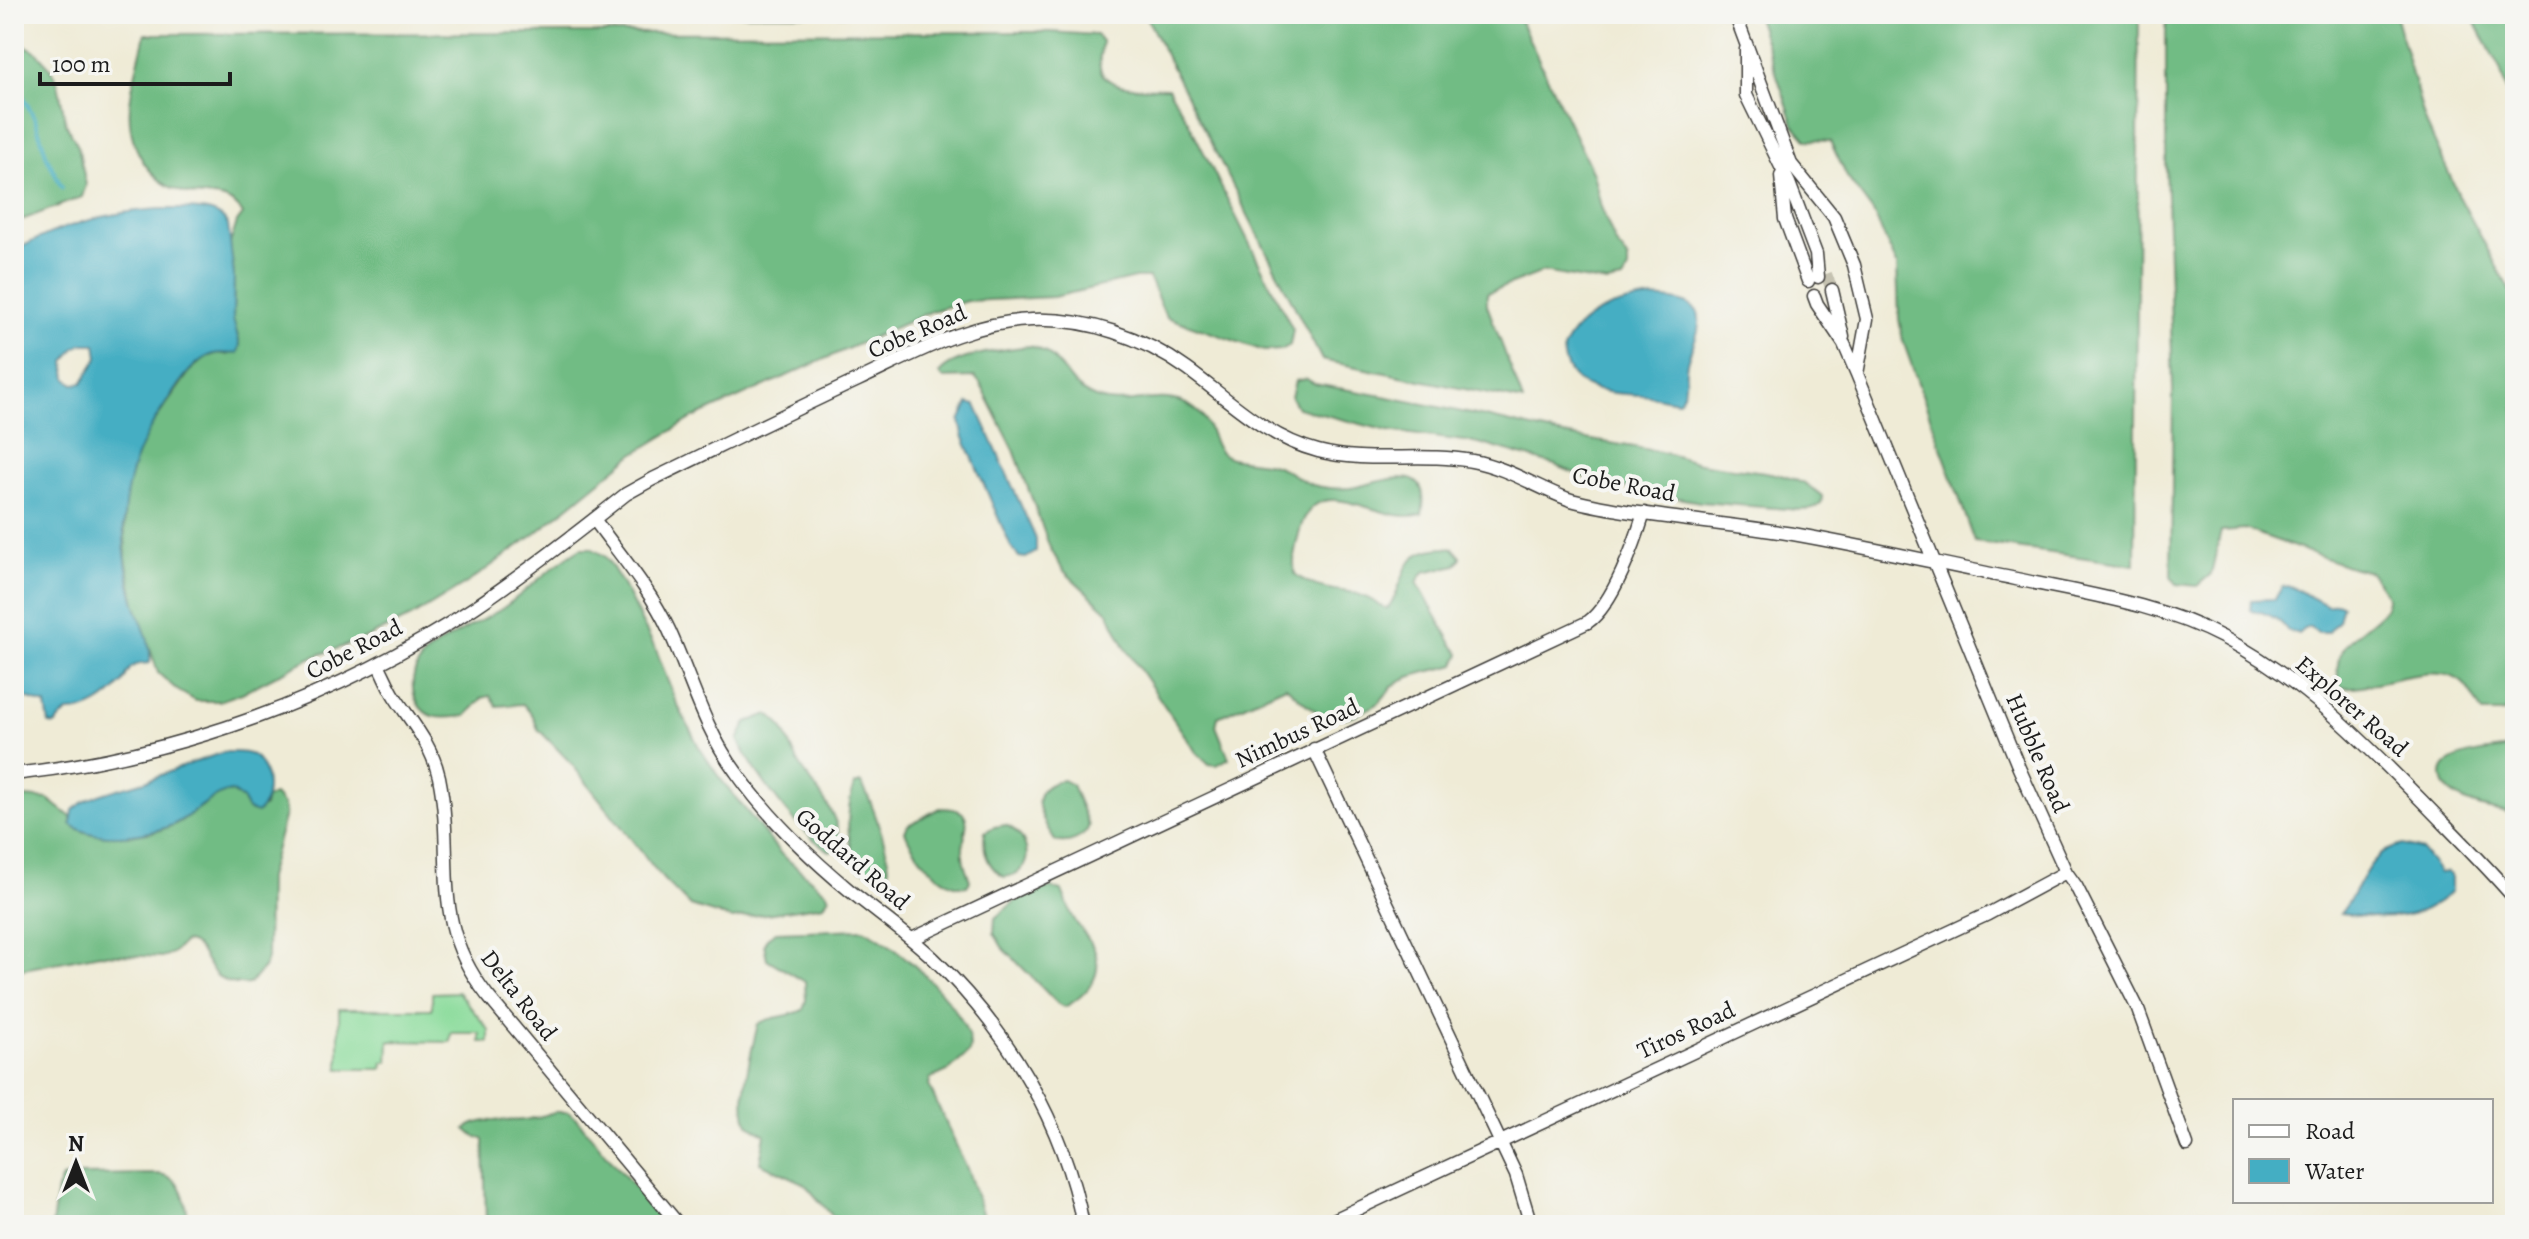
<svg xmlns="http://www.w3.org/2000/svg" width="2529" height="1239" font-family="Alegreya,serif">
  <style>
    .green { fill: #8cdc9c; stroke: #547c5c; stroke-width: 2 }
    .forest { fill: #71bc84; stroke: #466c50; stroke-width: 2 }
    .water { fill: #44aec3; stroke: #306570; stroke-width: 2; fill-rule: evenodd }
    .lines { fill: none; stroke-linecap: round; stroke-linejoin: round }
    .stream { stroke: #44aec3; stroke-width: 4 }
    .street-tunnel { stroke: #c5c2b1; stroke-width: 12; stroke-dasharray: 12 6; stroke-linecap: butt }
    .street-casing { stroke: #3c3b38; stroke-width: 15 }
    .street { stroke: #fff; stroke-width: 12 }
    .labels { text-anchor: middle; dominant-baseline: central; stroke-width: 8; stroke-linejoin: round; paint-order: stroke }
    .street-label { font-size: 24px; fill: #1c1c1c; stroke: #f6f6f2 }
  </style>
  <rect width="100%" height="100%" fill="#f6f6f2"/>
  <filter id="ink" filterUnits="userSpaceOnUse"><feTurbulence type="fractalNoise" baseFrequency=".0125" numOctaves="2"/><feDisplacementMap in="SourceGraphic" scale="16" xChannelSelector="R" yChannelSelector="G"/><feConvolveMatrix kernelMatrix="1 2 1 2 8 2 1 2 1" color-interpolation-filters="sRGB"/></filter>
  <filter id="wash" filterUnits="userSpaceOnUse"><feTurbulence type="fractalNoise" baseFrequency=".006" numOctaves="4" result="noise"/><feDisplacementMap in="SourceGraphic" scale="32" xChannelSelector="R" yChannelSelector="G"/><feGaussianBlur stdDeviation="1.8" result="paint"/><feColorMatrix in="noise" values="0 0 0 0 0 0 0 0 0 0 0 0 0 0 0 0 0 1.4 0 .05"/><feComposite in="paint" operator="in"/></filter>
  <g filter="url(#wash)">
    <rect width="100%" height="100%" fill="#efebd6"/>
    <path class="green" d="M458,992L489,1030V1042H480V1033H451L450,1042L389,1041L388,1062H383L382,1069H339V1009H432V993Z"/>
    <path class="forest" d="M631,14H1517L1593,173L1601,207L1616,244L1628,258V270L1622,280L1607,283L1543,272L1487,293V305L1523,401L1322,360L1146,16Z
      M1756,14H2139L2135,565L1975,542L1903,341L1899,319L1897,265L1873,212L1847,177L1830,141L1807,140L1794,125Z
      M2166,14H2395L2425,121L2461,200L2515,300V707L2502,713H2482C2477,704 2472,693 2465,685C2438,656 2374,691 2341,687C2322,634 2388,627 2387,598C2386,590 2375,579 2370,572L2347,566L2245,529L2221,531L2211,574L2197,586L2177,584L2171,576L2173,389L2166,165Z
      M2471,14H2515V104L2507,94L2500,69Z
      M1050,32L1096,35L1102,41C1102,49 1098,58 1100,67C1104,92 1149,87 1168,88L1188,121L1293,330L1290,345L1281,350L1264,351L1166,317L1149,278H1135L1054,297L967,301L932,311L693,418L632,455L535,534L470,581L411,617L364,639L310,658L242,693L219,701H196L177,690L158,673L135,603L126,559L124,511L126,486L137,451L149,429L191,370L206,357L219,353L228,355L240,345L233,319L234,275L230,244L237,222L243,214C231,195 215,198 194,195C173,191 160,183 147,167C115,123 135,82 145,34Z
      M14,40L34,50L49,66L58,83L66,124L78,146L86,185L82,197L14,223Z
      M1030,346C1062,354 1063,381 1089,395C1120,412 1154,390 1184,403C1215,416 1208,444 1223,454C1234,462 1256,460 1270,464C1286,467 1298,480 1313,485C1324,488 1338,489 1350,488C1379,484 1433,457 1422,514C1381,528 1318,465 1300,530C1296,545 1292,558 1295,574C1313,589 1332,589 1354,593C1367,596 1377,604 1388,609C1410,576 1396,547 1453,548L1461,557L1456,565L1424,572L1417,582L1452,644L1460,654L1455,665C1438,670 1416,673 1400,681C1390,686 1386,697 1378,703C1335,732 1318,716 1286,686L1218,717L1216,726L1229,758L1217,765L1209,764L1196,752L1126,649L1108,612L1063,570L1050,548L1014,450L980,383L975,377L943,378L939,374C952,355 1007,349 1030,346Z
      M1307,379L1315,384C1394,397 1472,413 1550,432C1587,441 1627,444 1664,453C1678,456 1692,462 1706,464C1745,472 1790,467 1822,496L1821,504L1813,509L1800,510L1700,502L1644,492L1584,477L1555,465L1479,443L1388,431L1297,408L1291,397L1295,381Z
      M581,548H591L606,557L622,583L657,652L675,700L699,747L719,777L781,854L827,893L829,897L824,905L733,919L690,906L663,879L570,762L538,729L533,716L523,704L497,706L490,696L482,698L466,716C446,718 427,722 417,702C409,686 413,669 424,656C439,640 483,621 503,608C530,589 553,564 581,548Z
      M768,714C787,726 789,747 800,765C816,791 843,816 839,849L830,851C798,834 754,771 738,740L747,722Z
      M2515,747V814C2496,811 2448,802 2443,781C2441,775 2442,768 2447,764C2464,751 2495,751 2515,747Z
      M1063,780L1072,785L1089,826C1084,839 1067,845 1055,841C1041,817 1023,788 1063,780Z
      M861,783C870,797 893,859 888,873L882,876L860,869C845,845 846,812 854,785Z
      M231,791L242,799L248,810L264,807L266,798L274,795L284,806L285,814L268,878L267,958L264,968L249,984C201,989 211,942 184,942L173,953L162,957L100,954L14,971V796L48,799L71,817V824C95,844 153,836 179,822C197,812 212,794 231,791Z
      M940,808C982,808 961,830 963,855C963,864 968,873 970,881L967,886C943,890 911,851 905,831L908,825Z
      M1005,825C1031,834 1037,874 1004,877C988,867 982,851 985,832L994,827Z
      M1051,888L1062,891C1066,899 1068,907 1072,915C1078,928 1091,939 1095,952C1104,977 1085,996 1065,1007L1058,1004L1002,947L994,933L995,918C1012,903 1028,889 1051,888Z
      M863,929C894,942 979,1016 969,1052L950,1070L930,1079L929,1086L968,1171L986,1225H840L804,1183L760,1163L765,1134C760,1131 753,1129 749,1124C736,1106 753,1045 758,1024C772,1015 788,1018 803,1010L806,1000L805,982L767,959L764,944L767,938L776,932Z
      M555,1112H568L576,1118L657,1214L662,1225H486L484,1139L474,1136L466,1129C479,1117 505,1122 523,1120C534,1119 544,1115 555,1112Z
      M160,1174C185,1179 186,1204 189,1225H52L57,1189L62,1178L77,1175Z"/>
    <path class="water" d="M159,209C179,210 218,204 228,225L234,275L233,319L240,345L238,353C230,355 222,352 214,354C191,360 174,392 161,411C120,471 115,535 135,604C141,623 152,642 150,663C144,664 138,663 132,667C127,671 126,678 122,683C108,699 88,713 67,712L55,725L49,724L46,705L14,694V251C60,225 106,212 159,209ZM82,344H96L98,358L82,383L74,384L67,379L65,362L74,349Z
      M1653,298C1670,300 1686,299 1698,312C1703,330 1691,345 1687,363C1684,376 1688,389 1679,401C1667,400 1654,396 1642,395C1609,393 1565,393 1563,349C1579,313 1618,302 1653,298Z
      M968,403L976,405L1036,539V552L1026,558L1019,557L1010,545L964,438L960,421Z
      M2290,586L2328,606L2336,603L2342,605L2338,621L2327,633H2318L2311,627H2307L2299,634L2288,631C2279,618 2267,612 2250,610L2251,600L2275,599L2282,587Z
      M226,752C234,752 244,751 252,755C270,766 272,801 257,813L248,810L242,799L231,791C212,794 196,812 178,822C153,836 95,844 71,824L73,810C91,793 125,788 148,780C175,770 199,759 226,752Z
      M2403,845L2422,850L2440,873L2447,872L2451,875V892C2417,923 2383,919 2340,914C2362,888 2365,852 2403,845Z"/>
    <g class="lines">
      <path class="stream" d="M14,80L35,119L47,157L62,188"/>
    </g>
  </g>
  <g filter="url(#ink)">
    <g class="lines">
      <path class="street-tunnel" d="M1826,274L1832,290"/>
      <defs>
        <path id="street" d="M1735,14L1791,164L1834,217L1854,265L1867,319L1857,374
          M1746,49V95L1789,183L1816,254L1818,277
          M1781,176L1785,219L1808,281
          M1832,290L1843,337
          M1814,296L1817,304L1844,344L1857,374L2019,768L2066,872L2076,886L2137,1007L2187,1145
          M594,519C620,555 650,589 669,630C691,678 704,729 736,772C767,816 808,856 849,890C877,913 908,934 934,959C1008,1030 1064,1124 1083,1225
          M378,664C384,675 388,686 395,697C412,723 432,745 439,777C456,862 428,919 487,995L679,1225
          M1314,749L1516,1175L1531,1225
          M14,774C177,756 338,698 475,607C527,572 577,533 626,494L653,479C721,446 789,412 858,380C914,354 968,322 1032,320C1087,318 1143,337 1187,369C1230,400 1265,437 1318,451C1368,464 1421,452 1472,461C1506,467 1536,487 1568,499C1584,504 1602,507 1619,510C1676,519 1735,525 1793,534C1867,547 1941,564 2016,579C2086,594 2160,604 2224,638C2302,679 2361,739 2423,802C2454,834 2486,865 2515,899
          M912,939L1588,622C1613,604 1635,543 1644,513
          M1323,1225L1988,914L2066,872"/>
      </defs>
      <use href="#street" class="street-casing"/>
      <use href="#street" class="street"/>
    </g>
  </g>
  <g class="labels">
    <g class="street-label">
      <text transform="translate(917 331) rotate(-23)">Cobe Road</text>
      <text transform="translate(1624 484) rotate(11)">Cobe Road</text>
      <text transform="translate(354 649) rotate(-27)">Cobe Road</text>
      <text transform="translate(2352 706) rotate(41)">Explorer Road</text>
      <text transform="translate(1297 733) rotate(-25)">Nimbus Road</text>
      <text transform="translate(2038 753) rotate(67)">Hubble Road</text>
      <text transform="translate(853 859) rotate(41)">Goddard Road</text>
      <text transform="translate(519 995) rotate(52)">Delta Road</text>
      <text transform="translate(1686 1030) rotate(-25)">Tiros Road</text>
    </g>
  </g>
  <rect width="2529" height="1239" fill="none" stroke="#f6f6f2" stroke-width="48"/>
  <rect x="2233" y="1099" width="260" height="104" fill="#f6f6f2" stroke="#9f9f9c" stroke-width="2"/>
  <rect x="2249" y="1125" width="40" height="12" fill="#ffffff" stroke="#9f9f9c" stroke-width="2"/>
  <text x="2305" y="1139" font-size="24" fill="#1c1c1c">Road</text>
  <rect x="2249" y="1159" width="40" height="24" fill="#44aec3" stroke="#9f9f9c" stroke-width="2"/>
  <text x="2305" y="1179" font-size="24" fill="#1c1c1c">Water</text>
  <g transform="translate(76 1163)" stroke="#f6f6f2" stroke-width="6" paint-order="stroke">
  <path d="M0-6L14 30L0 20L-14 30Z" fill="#1c1c1c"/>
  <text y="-12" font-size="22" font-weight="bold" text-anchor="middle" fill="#1c1c1c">N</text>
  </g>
  <path d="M40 72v12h190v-12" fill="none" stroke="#1c1c1c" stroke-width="4"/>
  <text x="52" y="72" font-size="24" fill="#1c1c1c" stroke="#f6f6f2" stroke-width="6" paint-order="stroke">100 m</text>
</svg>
